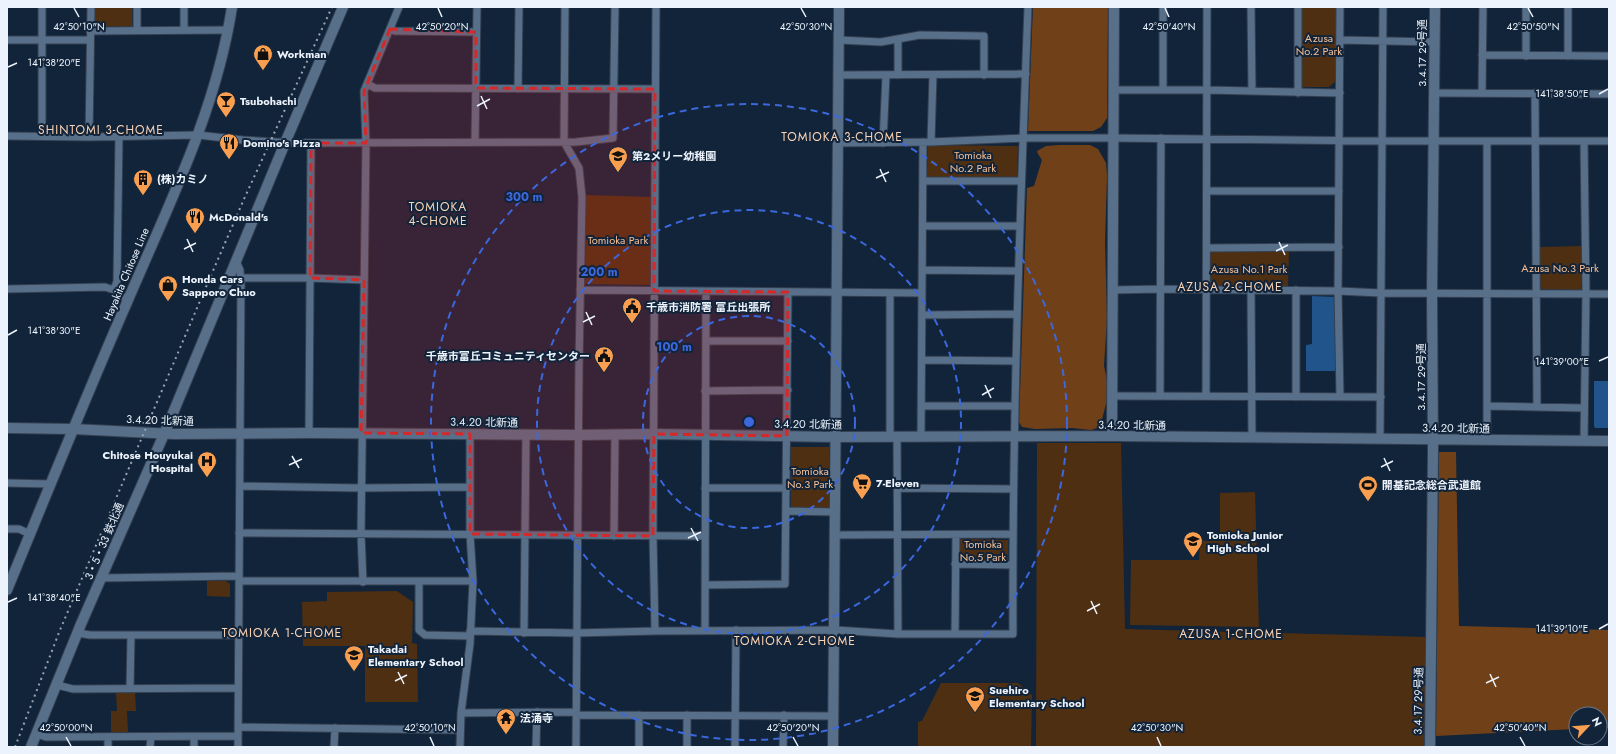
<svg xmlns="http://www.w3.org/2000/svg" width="1616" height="754" font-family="Jost,'Noto Sans JP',sans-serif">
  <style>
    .green { fill: #4f2f12 }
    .forest { fill: #704118 }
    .water { fill: #21548b }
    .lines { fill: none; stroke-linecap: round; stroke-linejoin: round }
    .street-casing { stroke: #344051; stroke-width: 9 }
    .secondary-casing { stroke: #344051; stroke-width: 12 }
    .street { stroke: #586f89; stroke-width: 7 }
    .secondary { stroke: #586f89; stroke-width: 10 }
    .rail { stroke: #98a4b2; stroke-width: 2; stroke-dasharray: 2 4; stroke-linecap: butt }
    .marked { fill: #d62828; fill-opacity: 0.2; stroke: #d62828; stroke-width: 3; stroke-dasharray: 8 5; stroke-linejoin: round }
    .ticks { fill: none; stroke: #ecf3fc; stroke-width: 1.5 }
    .ring { fill: none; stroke: #3c67dd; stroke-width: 2; stroke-dasharray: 7 5 }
    .labels { text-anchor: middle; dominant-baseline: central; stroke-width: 4; stroke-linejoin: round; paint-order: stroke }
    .park-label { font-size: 11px; fill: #f3be95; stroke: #11243a }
    .street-label { font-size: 11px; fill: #ecf3fc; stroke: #11243a }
    .poi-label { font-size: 11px; font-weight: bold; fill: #ecf3fc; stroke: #11243a; text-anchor: start }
    .neighbourhood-label { font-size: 12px; letter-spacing: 1px; fill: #fbd3b5; stroke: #11243a }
    .ticks-label { font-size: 10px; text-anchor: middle; fill: #ecf3fc; stroke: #11243a; stroke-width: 4; stroke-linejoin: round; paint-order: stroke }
    .centre { fill: #3c67dd; stroke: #11243a; stroke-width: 2 }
    .ring-label { font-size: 12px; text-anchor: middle; font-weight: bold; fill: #3c67dd; stroke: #11243a; stroke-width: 4; stroke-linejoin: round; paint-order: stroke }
  </style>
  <rect width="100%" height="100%" fill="#11243a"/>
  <path class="green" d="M94,7H132V27L94,26Z
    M1301,8H1336V81L1329,87H1302Z
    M928,145L1018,146L1017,178L927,177Z
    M586,195L651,197V285L585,284Z
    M1581,246V290L1540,289V247Z
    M1214,250L1289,251L1288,287H1211L1209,284L1210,253Z
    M1037,443H1121L1125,629L1426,637L1424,747H1036Z
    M791,447H829V508H791Z
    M1255,492L1259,627L1130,625L1131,560H1199L1200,541H1220V493Z
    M959,539L1008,540V563L958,562Z
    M207,581H226L230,584V597L207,596Z
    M397,591L413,602L412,643L417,644L418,702H365V646H303L302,602L327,601V592Z
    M941,683H1018L1032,695L1031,747H918V722L922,721Z
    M116,692H135L136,711H127L128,732H111V711H117Z"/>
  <path class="forest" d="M1033,7H1108L1107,118L1101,127L1093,131H1028Z
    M1059,145H1090L1098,149L1106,163L1107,176L1105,242L1107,319L1104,366L1108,385L1107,400L1100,427L1091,430L1072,428L1035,429L1022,427L1019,422L1027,188L1034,186L1042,160L1038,154L1037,151L1046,146Z
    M1439,452H1456L1459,626L1609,630V728H1600V714H1576V729L1436,736Z"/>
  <path class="water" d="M1312,296L1336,297V371H1306V345L1312,344Z
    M1609,377V428H1595L1594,426V381H1608Z"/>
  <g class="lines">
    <defs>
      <path id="street" d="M184,7V30
        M565,7L564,142L579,168L582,197L579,365L576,747
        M1163,7V90
        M1251,7L1252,91
        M1298,7V93
        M390,29L395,31L476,32
        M137,30V7
        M90,31L229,30
        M7,40H90
        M839,40L881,42L920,35L984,36V75
        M1340,40L1435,42
        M1482,55L1609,56
        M1526,56V7
        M1568,56V7
        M838,75L1026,74
        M898,75V40
        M367,84L375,88L655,89
        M518,89L519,7
        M1113,90H1208L1340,93
        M1434,93L1609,94
        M1482,93L1483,7
        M1535,93L1537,407
        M7,136L89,137L198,135L243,140L293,143L576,142L613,138L615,7
        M42,136V7
        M89,137L91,7
        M475,142L477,7
        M931,142L933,75
        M837,143L931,142L1023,138H1112L1382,141H1609
        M883,143L886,75
        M923,181H1021
        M1207,191H1339
        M923,226H1020
        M1207,248L1339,247
        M236,261L240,270L241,283L238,747
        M922,270L1018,271
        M240,278H310L364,280
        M7,289L105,287L114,290L127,300
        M114,290L117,281L119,136
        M580,290L922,293
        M1112,290L1161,289L1338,291L1381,293L1609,294
        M1251,291L1252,438
        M922,315L1017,314
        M706,341H788
        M922,360L1016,361
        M705,391L788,390
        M1112,396L1381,397
        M1160,396L1161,138
        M1206,396L1207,7
        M1296,397V290
        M1340,397L1338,291L1340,7
        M922,406H1015
        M1487,406L1584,408
        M309,433L311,143
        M890,436V294
        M897,436L898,634
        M921,436L923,142
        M1380,439L1383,7
        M1487,440V141
        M1584,441L1586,294L1584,141
        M7,483L51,484
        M240,486L361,488L470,487
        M705,488H787
        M898,488L1013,489
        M786,511L835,512
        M7,529H19L30,534
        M239,533L705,536
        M835,535L1013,534
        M614,536L615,435
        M955,564L1013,565
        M101,578L239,576
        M240,581H473
        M363,582L361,534L366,143L364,91L399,7
        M419,582V630L425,635L470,636
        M705,585L785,584L788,292
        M705,630L706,292
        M470,631L576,633L655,631L835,630L898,634H1013C1012,425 1020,216 1028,7
        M655,631L653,536L656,7
        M78,633L90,635H239
        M524,633L526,435
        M955,634L956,535
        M57,685L73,689L238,688
        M130,688L131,635
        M461,713L576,712
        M576,715L834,716
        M687,715V747
        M238,727L460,730
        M36,734L46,737L238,736
        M108,737V747
        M150,747L151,737
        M194,747V737
        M334,747L335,728
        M460,747L461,713L470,644L473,581L470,534V434
        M536,747L537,712
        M639,747V715
        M735,747L736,630
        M783,747L784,715"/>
      <path id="secondary" d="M7,428L73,429L174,434L309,433L578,435L654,434L835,437L1112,436L1609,441
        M1112,436L1114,7
        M7,590C47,493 86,396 128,300C169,204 216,111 232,7
        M31,747L81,624L168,425L285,143L343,7
        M833,747L839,7
        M1430,747L1433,452L1432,293L1435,7"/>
    </defs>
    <use href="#street" class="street-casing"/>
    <use href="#secondary" class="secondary-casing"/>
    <use href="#street" class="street"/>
    <use href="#secondary" class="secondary"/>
    <path class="rail" d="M15,747L60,630L203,294L244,199L332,7"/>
  </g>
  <path class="marked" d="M390,29L476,32V88L655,89L654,291L788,292L787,436L654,434L653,536L470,534V434L361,433L364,280L310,278L311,143H366L364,91Z"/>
  <path class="ticks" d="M74,8L79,17M438,8L442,17M801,8L806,17M1165,8L1169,17M1528,8L1533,17M8,67L17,63M1599,94L1608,89M481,96L487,109M477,106L490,99M880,169L886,182M876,178L889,172M187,239L193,252M1279,242L1285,255M184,249L196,243M1276,251L1288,245M586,312L592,325M583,322L595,316M8,335L17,330M1599,361L1608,357M985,385L991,398M982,395L994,388M292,456L299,468M1384,458L1390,471M289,465L302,459M1381,467L1393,461M691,528L698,541M688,538L701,532M1091,601L1097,614M8,602L17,598M1087,611L1100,604M1599,629L1608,624M398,672L404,684M1490,674L1496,687M395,681L407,675M1486,683L1499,677M66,737L71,746M430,737L434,746M793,737L798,746M1157,737L1161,746M1520,737L1525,746"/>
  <g class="ring">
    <circle cx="749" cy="422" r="106"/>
    <circle cx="749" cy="422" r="212"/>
    <circle cx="749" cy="422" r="318"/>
  </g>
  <defs>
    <symbol id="shop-pin" viewBox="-11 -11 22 30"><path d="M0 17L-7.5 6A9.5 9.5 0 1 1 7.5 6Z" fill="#fa9f4f" stroke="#11243a"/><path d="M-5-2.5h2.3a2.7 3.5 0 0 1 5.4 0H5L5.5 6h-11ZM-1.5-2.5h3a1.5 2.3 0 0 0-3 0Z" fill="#111"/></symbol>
    <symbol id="bar-pin" viewBox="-11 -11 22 30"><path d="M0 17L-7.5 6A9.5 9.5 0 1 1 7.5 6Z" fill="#fa9f4f" stroke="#11243a"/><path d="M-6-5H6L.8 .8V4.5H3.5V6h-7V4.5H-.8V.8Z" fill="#111"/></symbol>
    <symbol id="restaurant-pin" viewBox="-11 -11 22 30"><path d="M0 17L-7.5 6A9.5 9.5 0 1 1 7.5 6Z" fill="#fa9f4f" stroke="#11243a"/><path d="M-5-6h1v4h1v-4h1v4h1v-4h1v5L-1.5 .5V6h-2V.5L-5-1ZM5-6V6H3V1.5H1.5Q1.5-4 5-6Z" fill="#111"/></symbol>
    <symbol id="school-pin" viewBox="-11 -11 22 30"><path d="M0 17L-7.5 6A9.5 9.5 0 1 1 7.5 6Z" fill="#fa9f4f" stroke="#11243a"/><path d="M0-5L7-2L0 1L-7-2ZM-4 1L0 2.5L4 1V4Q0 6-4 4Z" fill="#111"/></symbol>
    <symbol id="building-pin" viewBox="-11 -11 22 30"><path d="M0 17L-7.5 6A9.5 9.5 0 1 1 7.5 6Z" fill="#fa9f4f" stroke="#11243a"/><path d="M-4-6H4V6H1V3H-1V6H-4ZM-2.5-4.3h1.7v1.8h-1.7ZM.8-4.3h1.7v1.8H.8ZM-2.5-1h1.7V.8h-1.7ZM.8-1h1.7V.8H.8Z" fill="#111"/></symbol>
    <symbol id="civic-pin" viewBox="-11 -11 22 30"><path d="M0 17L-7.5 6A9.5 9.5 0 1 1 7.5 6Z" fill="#fa9f4f" stroke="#11243a"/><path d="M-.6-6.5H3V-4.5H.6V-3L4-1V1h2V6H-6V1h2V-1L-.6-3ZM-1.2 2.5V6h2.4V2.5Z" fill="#111"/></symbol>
    <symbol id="hospital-pin" viewBox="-11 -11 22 30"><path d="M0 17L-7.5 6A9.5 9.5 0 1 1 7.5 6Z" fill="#fa9f4f" stroke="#11243a"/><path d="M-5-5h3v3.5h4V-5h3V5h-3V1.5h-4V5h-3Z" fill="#111"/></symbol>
    <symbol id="supermarket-pin" viewBox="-11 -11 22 30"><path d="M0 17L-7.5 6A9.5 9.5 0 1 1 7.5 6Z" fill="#fa9f4f" stroke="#11243a"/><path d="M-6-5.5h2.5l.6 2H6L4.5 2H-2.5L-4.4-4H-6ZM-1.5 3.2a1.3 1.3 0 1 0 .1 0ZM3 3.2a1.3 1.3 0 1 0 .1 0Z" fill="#111"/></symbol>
    <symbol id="stadium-pin" viewBox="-11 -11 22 30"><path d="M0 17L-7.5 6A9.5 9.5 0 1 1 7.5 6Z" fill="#fa9f4f" stroke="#11243a"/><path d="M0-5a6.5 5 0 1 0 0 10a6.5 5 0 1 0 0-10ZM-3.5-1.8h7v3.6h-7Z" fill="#111"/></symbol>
    <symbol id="temple-pin" viewBox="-11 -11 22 30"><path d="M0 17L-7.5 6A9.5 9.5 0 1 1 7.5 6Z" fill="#fa9f4f" stroke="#11243a"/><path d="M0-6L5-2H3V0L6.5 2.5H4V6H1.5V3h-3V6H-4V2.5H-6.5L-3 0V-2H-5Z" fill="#111"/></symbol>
  </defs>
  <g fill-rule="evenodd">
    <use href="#shop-pin" x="252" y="43" width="22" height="30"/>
    <use href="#bar-pin" x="215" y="90" width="22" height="30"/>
    <use href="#restaurant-pin" x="218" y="132" width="22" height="30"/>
    <use href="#school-pin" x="607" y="145" width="22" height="30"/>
    <use href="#building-pin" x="132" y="168" width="22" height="30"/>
    <use href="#restaurant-pin" x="184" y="206" width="22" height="30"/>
    <use href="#shop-pin" x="157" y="274" width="22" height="30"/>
    <use href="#civic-pin" x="621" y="296" width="22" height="30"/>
    <use href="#civic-pin" x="593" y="345" width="22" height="30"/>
    <use href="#hospital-pin" x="196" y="450" width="22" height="30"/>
    <use href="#supermarket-pin" x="851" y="472" width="22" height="30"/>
    <use href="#stadium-pin" x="1357" y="474" width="22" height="30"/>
    <use href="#school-pin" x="1182" y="530" width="22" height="30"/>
    <use href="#school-pin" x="343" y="644" width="22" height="30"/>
    <use href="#school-pin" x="964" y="685" width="22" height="30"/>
    <use href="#temple-pin" x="495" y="707" width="22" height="30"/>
  </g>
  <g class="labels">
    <g class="park-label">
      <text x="1319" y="38">Azusa<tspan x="1319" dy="13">No.2 Park</tspan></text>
      <text x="973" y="155">Tomioka<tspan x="973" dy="13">No.2 Park</tspan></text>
      <text x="618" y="240">Tomioka Park</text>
      <text x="1560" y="268">Azusa No.3 Park</text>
      <text x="1249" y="269">Azusa No.1 Park</text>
      <text x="810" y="471">Tomioka<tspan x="810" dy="13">No.3 Park</tspan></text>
      <text x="983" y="544">Tomioka<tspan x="983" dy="13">No.5 Park</tspan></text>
    </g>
    <g class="street-label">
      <text transform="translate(1422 53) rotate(-90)">3.4.17 29号通</text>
      <text transform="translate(126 274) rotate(-67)">Hayakita Chitose Line</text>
      <text transform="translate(1421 377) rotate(-90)">3.4.17 29号通</text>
      <text transform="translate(160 420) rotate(2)">3.4.20 北新通</text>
      <text transform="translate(484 422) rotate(1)">3.4.20 北新通</text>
      <text transform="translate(808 424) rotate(1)">3.4.20 北新通</text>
      <text transform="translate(1132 425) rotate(1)">3.4.20 北新通</text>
      <text transform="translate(1456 428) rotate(1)">3.4.20 北新通</text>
      <text transform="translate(104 541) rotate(-67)">3・5・33 鉄北通</text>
      <text transform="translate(1418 701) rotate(-89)">3.4.17 29号通</text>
    </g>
    <g class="poi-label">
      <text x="277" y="54">Workman</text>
      <text x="240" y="101">Tsubohachi</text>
      <text x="243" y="143">Domino's Pizza</text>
      <text x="632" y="156">第2メリー幼稚園</text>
      <text x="157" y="179">(株)カミノ</text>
      <text x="209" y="217">McDonald's</text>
      <text x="182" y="279">Honda Cars<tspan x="182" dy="13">Sapporo Chuo</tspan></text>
      <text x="646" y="307">千歳市消防署 富丘出張所</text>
      <text x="590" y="356" text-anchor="end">千歳市富丘コミュニティセンター</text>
      <text x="193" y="455" text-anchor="end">Chitose Houyukai<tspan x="193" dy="13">Hospital</tspan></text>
      <text x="876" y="483">7-Eleven</text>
      <text x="1382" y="485">開基記念総合武道館</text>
      <text x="1207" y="535">Tomioka Junior<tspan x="1207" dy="13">High School</tspan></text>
      <text x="368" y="649">Takadai<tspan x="368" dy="13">Elementary School</tspan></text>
      <text x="989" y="690">Suehiro<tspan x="989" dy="13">Elementary School</tspan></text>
      <text x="520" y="718">法涌寺</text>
    </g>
    <g class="neighbourhood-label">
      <text x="101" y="130">SHINTOMI 3-CHOME</text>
      <text x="842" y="137">TOMIOKA 3-CHOME</text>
      <text x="438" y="207">TOMIOKA<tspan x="438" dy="14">4-CHOME</tspan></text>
      <text x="1230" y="287">AZUSA 2-CHOME</text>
      <text x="282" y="633">TOMIOKA 1-CHOME</text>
      <text x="1231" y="634">AZUSA 1-CHOME</text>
      <text x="795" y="641">TOMIOKA 2-CHOME</text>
    </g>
  </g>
  <g class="ticks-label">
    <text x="1533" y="30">42°50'50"N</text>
    <text x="79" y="30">42°50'10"N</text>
    <text x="442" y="30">42°50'20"N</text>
    <text x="806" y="30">42°50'30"N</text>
    <text x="1169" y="30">42°50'40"N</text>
    <text x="54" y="66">141°38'20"E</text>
    <text x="1562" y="97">141°38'50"E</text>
    <text x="54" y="334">141°38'30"E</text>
    <text x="1562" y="365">141°39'00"E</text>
    <text x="54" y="601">141°38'40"E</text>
    <text x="1562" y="632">141°39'10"E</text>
    <text x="66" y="731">42°50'00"N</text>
    <text x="430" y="731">42°50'10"N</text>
    <text x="793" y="731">42°50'20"N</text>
    <text x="1157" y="731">42°50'30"N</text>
    <text x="1520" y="731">42°50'40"N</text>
  </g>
  <circle cx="749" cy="422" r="6" class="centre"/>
  <g class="ring-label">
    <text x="524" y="201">300 m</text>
    <text x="599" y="276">200 m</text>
    <text x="674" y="351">100 m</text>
  </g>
  <rect width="1616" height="754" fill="none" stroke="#ecf3fc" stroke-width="16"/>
  <g transform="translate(1588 726) rotate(64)"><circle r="19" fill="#11243a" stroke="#697788"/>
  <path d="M0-3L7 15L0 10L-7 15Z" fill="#fa9f4f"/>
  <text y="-6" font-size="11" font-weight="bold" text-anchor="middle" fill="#ecf3fc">N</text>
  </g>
</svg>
